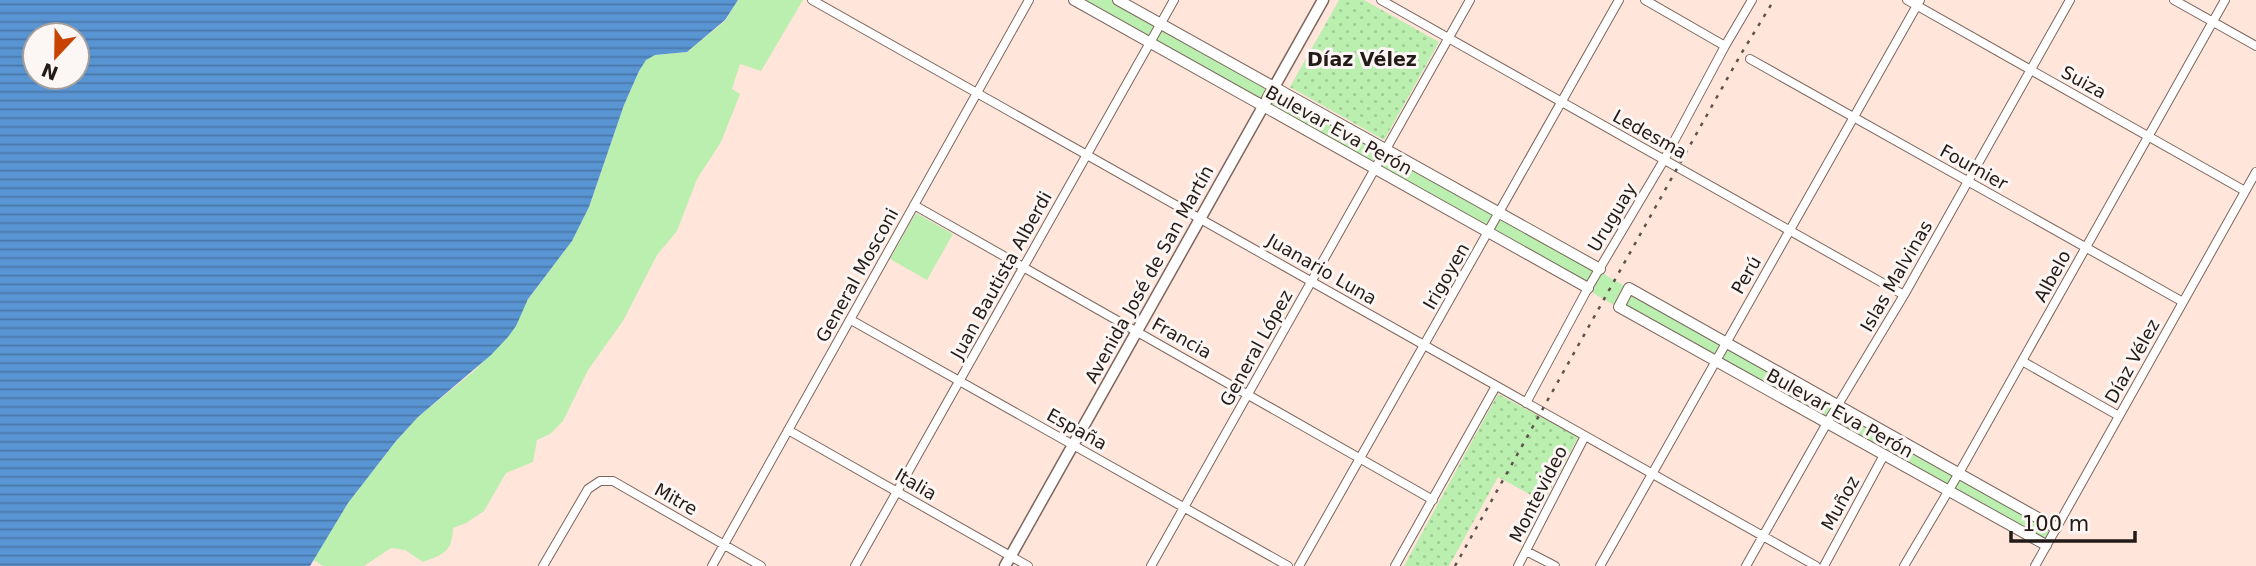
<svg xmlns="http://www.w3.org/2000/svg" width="2256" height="566" font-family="'DejaVu Sans',sans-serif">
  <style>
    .grass { fill: #baefaf }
    .park { fill: url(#park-dots) }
    .water { fill: url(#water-rules); fill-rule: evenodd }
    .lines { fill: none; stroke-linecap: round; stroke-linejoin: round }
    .minor-casing { stroke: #7c665d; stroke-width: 10 }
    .tertiary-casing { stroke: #7c665d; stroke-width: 12 }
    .secondary-casing { stroke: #7c665d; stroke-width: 13 }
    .minor { stroke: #fff; stroke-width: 8 }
    .tertiary { stroke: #fff; stroke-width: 10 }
    .secondary { stroke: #fff; stroke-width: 10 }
    .rail { stroke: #5e524c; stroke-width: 2.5; stroke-dasharray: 3.5 7; stroke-linecap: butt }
    .labels { text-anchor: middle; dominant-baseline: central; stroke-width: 6; stroke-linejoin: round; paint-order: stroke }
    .street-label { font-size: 18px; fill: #231b17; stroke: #fcf7f5 }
    .neighbourhood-label { font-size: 19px; font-weight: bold; fill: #231b17; stroke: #fcf7f5 }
  </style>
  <defs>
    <pattern id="park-dots" width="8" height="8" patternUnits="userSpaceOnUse" patternTransform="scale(1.75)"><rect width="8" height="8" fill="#baefaf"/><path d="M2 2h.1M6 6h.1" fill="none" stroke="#a0cc96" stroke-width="1.8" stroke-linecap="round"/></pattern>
    <pattern id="water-rules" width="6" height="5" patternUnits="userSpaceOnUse" patternTransform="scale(1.75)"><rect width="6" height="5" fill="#5994d3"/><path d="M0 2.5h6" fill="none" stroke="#4978aa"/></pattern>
  </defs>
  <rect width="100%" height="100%" fill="#ffe5da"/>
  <path class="grass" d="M738,0H803L761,71L740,64L732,89L740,94L721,142L697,179L677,231L657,255L623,321L588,370L563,421L550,434L537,440L533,462L506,473L484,511L466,523L453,528C452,552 444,554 423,562L405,550L391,548L364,566H323L313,560L348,503L396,441L418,417L473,372L508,337L528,299L572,241L589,207L624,105L639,71L646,59L655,55L687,52L725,21Z
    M1074,0H1118L1600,269L1607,276L2056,528L2046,545L1596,295L1588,288Z
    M916,213L953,234L927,280L890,259Z"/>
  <path class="park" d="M1339,0H1364L1439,42L1384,140L1290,87Z
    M1498,394L1578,437L1544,502L1498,477L1449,566H1404Z"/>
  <path class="water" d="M0,0H738L725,20L687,52L655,55L646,60L639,71L624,105L589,207L572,241L528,299L516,326L508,337L491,355L418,417L396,441L348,503L310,566H0ZM35,35H77V77H35Z"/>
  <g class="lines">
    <defs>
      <path id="minor" d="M812,0L1816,566
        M1381,0L1904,295
        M1645,0L1725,46
        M1907,0L2245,191
        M2174,0L2256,46
        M1750,59L2183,302
        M914,205L1433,500
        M851,320L1288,566
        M2022,361L2119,416
        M1526,403L1588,288L1664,160L1725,46L1752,0
        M788,430L1028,566
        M1526,551L1555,566
        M543,566L588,489L600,481H613L761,566
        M712,566L1029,0
        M855,566L1174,0
        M1151,566L1470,0
        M1299,566L1619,0
        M1395,566L1496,386
        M1518,566L1585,436
        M1600,566L1920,0
        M1746,566L1827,423L1904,295L2070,0
        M1824,566L1884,455
        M1904,566L1959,473L2225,0
        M2035,566L2256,172"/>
      <path id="tertiary" d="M1074,0L1588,288
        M1118,0L1600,269
        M2046,545L1619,307L1629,288L2056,528"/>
      <path id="secondary" d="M1005,566L1323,0"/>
    </defs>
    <use href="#minor" class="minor-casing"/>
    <use href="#tertiary" class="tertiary-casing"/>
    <use href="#secondary" class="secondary-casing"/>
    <use href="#minor" class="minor"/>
    <use href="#tertiary" class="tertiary"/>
    <use href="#secondary" class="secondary"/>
    <path class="rail" d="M1455,566L1741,54L1774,0"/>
  </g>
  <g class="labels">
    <g class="street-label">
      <text transform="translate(2084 82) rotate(29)">Suiza</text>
      <text transform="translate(1339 130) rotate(29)">Bulevar Eva Perón</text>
      <text transform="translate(1650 134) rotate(29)">Ledesma</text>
      <text transform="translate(1974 167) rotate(29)">Fournier</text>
      <text transform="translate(1612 217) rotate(-59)">Uruguay</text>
      <text transform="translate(1322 269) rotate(30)">Juanario Luna</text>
      <text transform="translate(1149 274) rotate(-61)">Avenida José de San Martín</text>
      <text transform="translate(857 275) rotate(-61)">General Mosconi</text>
      <text transform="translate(1001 275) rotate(-61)">Juan Bautista Alberdi</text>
      <text transform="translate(1746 275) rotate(-60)">Perú</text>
      <text transform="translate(1446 276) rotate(-60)">Irigoyen</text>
      <text transform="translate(1896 276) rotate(-60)">Islas Malvinas</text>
      <text transform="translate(2052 276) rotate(-61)">Albelo</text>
      <text transform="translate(1182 338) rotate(29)">Francia</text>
      <text transform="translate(1256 348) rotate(-61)">General López</text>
      <text transform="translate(2132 361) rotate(-61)">Díaz Vélez</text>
      <text transform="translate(1840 413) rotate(29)">Bulevar Eva Perón</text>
      <text transform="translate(1077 429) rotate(29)">España</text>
      <text transform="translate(916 484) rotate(30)">Italia</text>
      <text transform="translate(1538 494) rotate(-63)">Montevideo</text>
      <text transform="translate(676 499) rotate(29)">Mitre</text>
      <text transform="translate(1840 503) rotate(-61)">Muñoz</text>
    </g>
    <g class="neighbourhood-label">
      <text x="1362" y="59">Díaz Vélez</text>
    </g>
  </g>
  <g transform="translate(56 56) rotate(202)"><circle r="33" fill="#fcf7f5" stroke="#a59f9c" stroke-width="2"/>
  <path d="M0-5L12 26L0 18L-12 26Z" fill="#c94300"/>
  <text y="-10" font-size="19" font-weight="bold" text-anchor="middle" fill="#231b17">N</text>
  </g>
  <path d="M2011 531v10h124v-10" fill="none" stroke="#231b17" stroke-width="3.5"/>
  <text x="2022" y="531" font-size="21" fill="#231b17" stroke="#fcf7f5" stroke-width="5" paint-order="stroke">100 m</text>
</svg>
